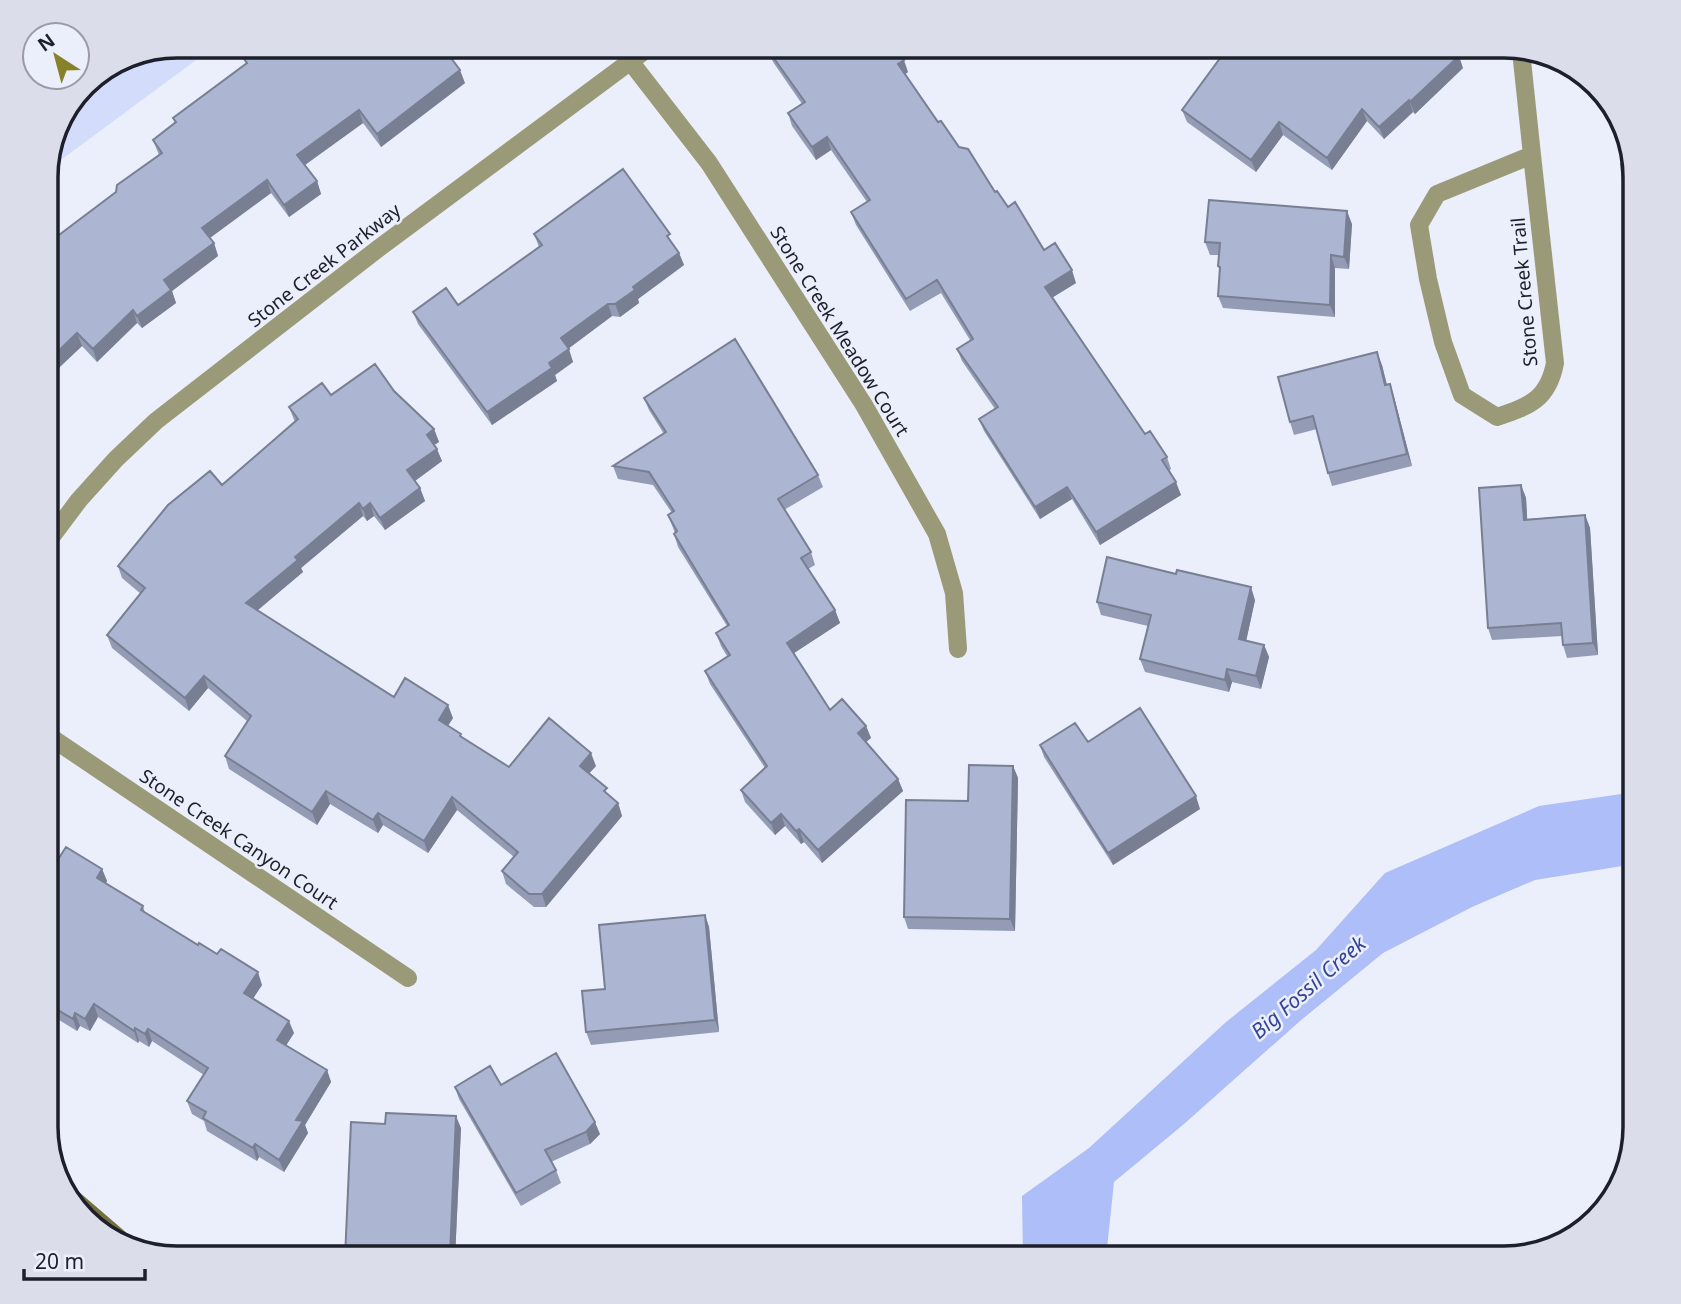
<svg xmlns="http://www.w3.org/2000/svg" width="1681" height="1304" font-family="'Noto Sans',sans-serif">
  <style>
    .green { fill: #d3dcfa }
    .water { fill: #adbef8 }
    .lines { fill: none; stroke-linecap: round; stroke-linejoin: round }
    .street { stroke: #9b9a78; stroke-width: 18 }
    .secondary { stroke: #74713e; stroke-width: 18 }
    .wall { fill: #949cb5 }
    .shaded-wall { fill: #787f93 }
    .building { fill: #acb5d2; stroke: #787f93; stroke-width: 2 }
    .labels { text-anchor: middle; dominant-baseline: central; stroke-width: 5; stroke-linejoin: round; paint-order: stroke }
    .street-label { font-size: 19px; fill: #1d202b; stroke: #ebeffb }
    .water-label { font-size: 21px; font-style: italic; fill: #354497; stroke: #ebeffb }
    .rim { fill: none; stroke: #1d202b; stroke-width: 3.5 }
  </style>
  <rect width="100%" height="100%" fill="#ebeffb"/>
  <path class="green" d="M177,46H215L46,171L59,119L90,78Z"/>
  <path class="water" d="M1635,792V864L1535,880L1472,907L1383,953L1300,1021L1184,1124L1114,1182L1106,1258H1023L1022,1196L1089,1148L1226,1022L1316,950L1385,873L1539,806Z"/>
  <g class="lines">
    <path class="street" d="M1521,51L1532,155
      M630,61L709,163L864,405L937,534L954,593L958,649
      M1532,155L1555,363C1548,400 1529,406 1497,417L1462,395L1443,342L1428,279L1419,225L1437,194Z
      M46,544L79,500L116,459L156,421L379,248L651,46
      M46,734L408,978"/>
    <path class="secondary" d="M63,1190L120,1239"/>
  </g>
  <path class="wall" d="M1255,48L1463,68L1415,114L1413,112L1384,139L1367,121L1332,170L1283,135L1256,172L1187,122L1182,110Z
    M768,50L908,72L905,74L938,122L1044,250L1076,283L1053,297L1145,434L1167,457L1171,469L1169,471L1181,495L1100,545L1072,499L1040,519L984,431L979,419L995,409L962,361L957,349L970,340L941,293L910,311L856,225L851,212L867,202L831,150L816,160L792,126L788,113L802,104L773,62Z
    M244,59L465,83L381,147L363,123L305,165L317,181L321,194L289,217L271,193L210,238L214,243L218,256L172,291L176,303L142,328L137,323L97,362L82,346L46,380V243L47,244L116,192L159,155L153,140L175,124L173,118L246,64Z
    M1635,176V281H1631L1627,269L1628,226Z
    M1352,224L1349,269L1335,268V317L1223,308L1218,296L1220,272L1218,266L1219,255H1210L1205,242Z
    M534,234L674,246L679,253L684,265L638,299L639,303L620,317L612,316L568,349L573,362L555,375L557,381L492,425L418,324L413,312L458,305L539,247Z
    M1382,365L1387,385L1394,397L1412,466L1332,486L1328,473L1317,429L1294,435L1290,422Z
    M394,391L434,429L439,442L434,445L442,461L415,481L420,488L425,501L385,530L374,516L367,521L363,516L301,568L303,572L257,610L394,697L453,718L448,726L462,737L509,767L596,766L589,773L610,797L618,803L622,816L546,907H534L506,884L502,871L514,857L457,810L428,853L383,825L378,833L330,804L317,825L229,769L225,756L247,721L208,688L189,711L112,648L107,635L141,594L122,578L118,566L222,485L295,422L289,407L331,395Z
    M644,398L818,475L823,487L784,510L811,552L815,565L808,569L835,610L840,623L794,653L830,710L866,726L871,738L866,742L898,779L903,791L822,863L804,842L801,844L785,826L775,835L745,802L741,790L765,768L710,684L705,671L727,656L721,646L716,633L727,626L678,547L674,534L675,533L668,515L672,513L653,485L618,479L613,466L664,434L649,410Z
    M1521,485L1526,498L1527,519L1585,515L1590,528L1598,655L1567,658L1563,645L1562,636L1492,640L1488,628Z
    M1255,600L1246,641L1264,645L1269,657L1261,689L1232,682L1229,692L1145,672L1140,659L1148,626L1101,615L1097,602Z
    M1088,742L1200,809L1113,865L1044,757L1040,745Z
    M1013,766L1018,778L1015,931L908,929L904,917L968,801Z
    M46,858L55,864L102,869L107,881L106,883L143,906L145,913L262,985L253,998L294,1033L286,1045L327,1070L331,1082L305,1125L308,1133L284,1172L259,1157L257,1161L207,1131L204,1121L192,1114L187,1101L204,1075L152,1041L149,1047L139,1041L138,1043L98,1017L90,1031L80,1026L77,1031L46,1012Z
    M705,915L709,927L719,1032L591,1045L586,1032L605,989Z
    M501,1085L600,1134L590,1144L551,1162L556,1170L561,1183L521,1206L459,1099L455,1087Z
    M461,1128L455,1258H345Z"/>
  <path class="shaded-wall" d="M1459,56L1463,68L1415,114L1410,102Z
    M904,60L908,72L903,76L898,64Z
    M460,70L465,83L381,147L377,134Z
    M1409,100L1413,112L1384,139L1379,127Z
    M1362,109L1367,121L1332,170L1327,158Z
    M359,110L363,123L302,167L297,155Z
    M1279,122L1283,135L1256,172L1251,160Z
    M827,137L831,150L816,160L812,147Z
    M267,180L271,193L207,240L202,228Z
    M317,181L321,194L289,217L284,205Z
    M1347,211L1352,224L1349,269L1344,257Z
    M214,243L218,256L172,291L176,303L142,328L137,316L164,280Z
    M679,253L684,265L638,299L639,303L620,317L615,304L633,287Z
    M1331,255L1335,268V317L1330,305Z
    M1072,270L1076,283L1050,299L1045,287Z
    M608,304L612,316L565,351L561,338Z
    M133,310L137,323L97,362L93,349Z
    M77,333L82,346L46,380V363Z
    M569,349L573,362L555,375L557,381L492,425L487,412Z
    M1377,352L1382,365L1390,398L1385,385Z
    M1390,384L1394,397L1412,466L1407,454Z
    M434,429L439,442L431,447L427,435Z
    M437,449L442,461L412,483L407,470Z
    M1176,482L1181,495L1100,545L1096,532Z
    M1521,485L1526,498L1528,532L1524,520Z
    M1067,487L1072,499L1040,519L1035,507Z
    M420,488L425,501L385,530L380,518Z
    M359,503L363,516L301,568L303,572L251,616L246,603L295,557Z
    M370,503L374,516L367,521L363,509Z
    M1585,515L1590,528L1598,655L1593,643Z
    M1251,587L1255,600L1244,651L1239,639Z
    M835,610L840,623L791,655L787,643Z
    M1264,645L1269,657L1261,689L1256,676Z
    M1227,669L1232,682L1229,692L1225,680Z
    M204,676L208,688L189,711L185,698Z
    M448,705L453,718L443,733L439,720Z
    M866,726L871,738L862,745L858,733Z
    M591,753L596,766L585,778L580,766Z
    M1013,766L1018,778L1015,931L1010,919Z
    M898,779L903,791L822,863L818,850Z
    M326,791L330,804L317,825L312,812Z
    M1196,796L1200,809L1113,865L1108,853Z
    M452,797L457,810L428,853L424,841Z
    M618,803L622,816L546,907L542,894Z
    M378,813L383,825L378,833L373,820Z
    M781,814L785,826L775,835L771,823Z
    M799,829L804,842L801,844L796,831Z
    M102,869L107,881L101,890L97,878Z
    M705,915L709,927L719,1032L715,1020Z
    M258,972L262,985L249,1005L244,993Z
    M94,1004L98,1017L90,1031L85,1019Z
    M75,1013L80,1026L77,1031L73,1019Z
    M289,1021L294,1033L282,1052L277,1040Z
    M135,1028L139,1041L138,1043L134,1031Z
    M148,1029L152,1041L149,1047L145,1034Z
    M327,1070L331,1082L305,1125L308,1133L284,1172L279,1160L296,1120Z
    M456,1116L461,1128L455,1258H452L450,1255Z
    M595,1122L600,1134L590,1144L586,1132Z
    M255,1144L259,1157L257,1161L253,1148Z"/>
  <path class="building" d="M262,46H442L460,70L377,134L359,110L297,155L317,181L284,205L267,180L202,228L214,243L164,280L171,290L137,316L133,310L93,349L77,333L46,363V243L47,244L116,192L117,185L162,153L153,140L176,122L173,118L247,63L244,59Z
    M774,46H894L904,60L898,64L938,122L941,121L959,147L968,149L995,192L997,191L1008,207L1015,202L1044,250L1055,243L1072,270L1045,287L1145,434L1150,431L1167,457L1162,460L1176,482L1096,532L1067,487L1035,507L979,419L998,407L957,349L973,339L937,280L906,299L851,212L870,200L827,137L812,147L788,113L805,102L768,50Z
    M1229,46H1253L1255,48L1257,46H1449L1459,56L1410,102L1409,100L1379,127L1362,109L1327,158L1279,122L1251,160L1182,110Z
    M1632,163L1635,176V268L1627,269L1623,227L1628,226L1621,164Z
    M623,169L670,234L667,236L679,253L633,287L635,290L615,304H608L561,338L569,349L549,363L552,368L487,412L413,312L446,288L458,305L542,245L534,234Z
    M1209,200L1347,211L1344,257L1331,255L1330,305L1218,296L1220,267L1218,266L1220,243L1205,242Z
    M735,339L818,475L778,499L811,552L801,558L835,610L787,643L830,710L842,699L866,726L858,733L898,779L818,850L799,829L796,831L781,814L771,823L741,790L767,766L705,671L730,655L716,633L729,625L674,534L677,531L668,515L674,511L649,472L613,466L666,432L644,398Z
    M1377,352L1385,385L1390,384L1407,454L1328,473L1313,416L1290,422L1278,377Z
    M375,364L394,391L434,429L427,435L437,449L407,470L420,488L380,518L370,503L363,509L359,503L295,557L298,560L246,603L394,697L405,678L448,705L439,720L461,734L460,736L509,767L549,718L591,753L580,766L607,788L604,791L618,803L542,894H529L502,871L518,852L452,797L424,841L378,813L373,820L326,791L312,812L225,756L251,716L204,676L185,698L107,635L145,588L118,566L168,505L210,471L222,485L298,419L289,407L322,383L331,395Z
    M1521,485L1524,520L1585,515L1593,643L1563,645L1561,623L1488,628L1479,488Z
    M1107,557L1176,574L1177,570L1251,587L1239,639L1264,645L1256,676L1227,669L1225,680L1140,659L1151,615L1097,602Z
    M1140,708L1196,796L1108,853L1040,745L1075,723L1088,742Z
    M969,765L1013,766L1010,919L904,917L906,800L968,801Z
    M66,847L102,869L97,878L143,906L141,910L198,945L199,943L217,954L221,949L258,972L244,993L289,1021L277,1040L327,1070L296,1120L303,1121L279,1160L255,1144L253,1148L203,1118L206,1112L187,1101L208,1068L148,1029L145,1034L135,1028L134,1031L94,1004L85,1019L75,1013L73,1019L46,1003V858L55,864Z
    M705,915L715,1020L586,1032L582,991L605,989L599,925Z
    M556,1053L595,1122L586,1132L545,1150L556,1170L516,1193L455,1087L490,1066L501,1085Z
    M386,1113L456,1116L450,1255L399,1252L398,1258H345L351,1122L385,1124Z"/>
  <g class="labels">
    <g class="street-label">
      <text transform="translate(324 265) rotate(-38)">Stone Creek Parkway</text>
      <text transform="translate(1524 292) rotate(-95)">Stone Creek Trail</text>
      <text transform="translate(840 331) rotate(58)">Stone Creek Meadow Court</text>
      <text transform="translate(239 839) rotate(34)">Stone Creek Canyon Court</text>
    </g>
    <g class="water-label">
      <text transform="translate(1308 987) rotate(-41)">Big Fossil Creek</text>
    </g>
  </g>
  <path d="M0 0H1681V1304H0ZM177 58H1504A119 119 0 0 1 1623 177V1127A119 119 0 0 1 1504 1246H177A119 119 0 0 1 58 1127V177A119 119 0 0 1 177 58Z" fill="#dbdeea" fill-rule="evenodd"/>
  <path class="rim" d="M177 58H1504A119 119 0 0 1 1623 177V1127A119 119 0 0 1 1504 1246H177A119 119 0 0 1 58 1127V177A119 119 0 0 1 177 58Z"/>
  <g transform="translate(56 56) rotate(324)"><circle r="33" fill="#ebeffb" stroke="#999ca8" stroke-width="2"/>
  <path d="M0-5L12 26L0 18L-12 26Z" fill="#87822a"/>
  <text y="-10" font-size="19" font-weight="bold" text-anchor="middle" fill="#1d202b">N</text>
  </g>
  <path d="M24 1269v10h121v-10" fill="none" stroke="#1d202b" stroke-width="3.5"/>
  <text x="35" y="1269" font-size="21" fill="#1d202b" stroke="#ebeffb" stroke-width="5" paint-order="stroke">20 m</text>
</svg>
